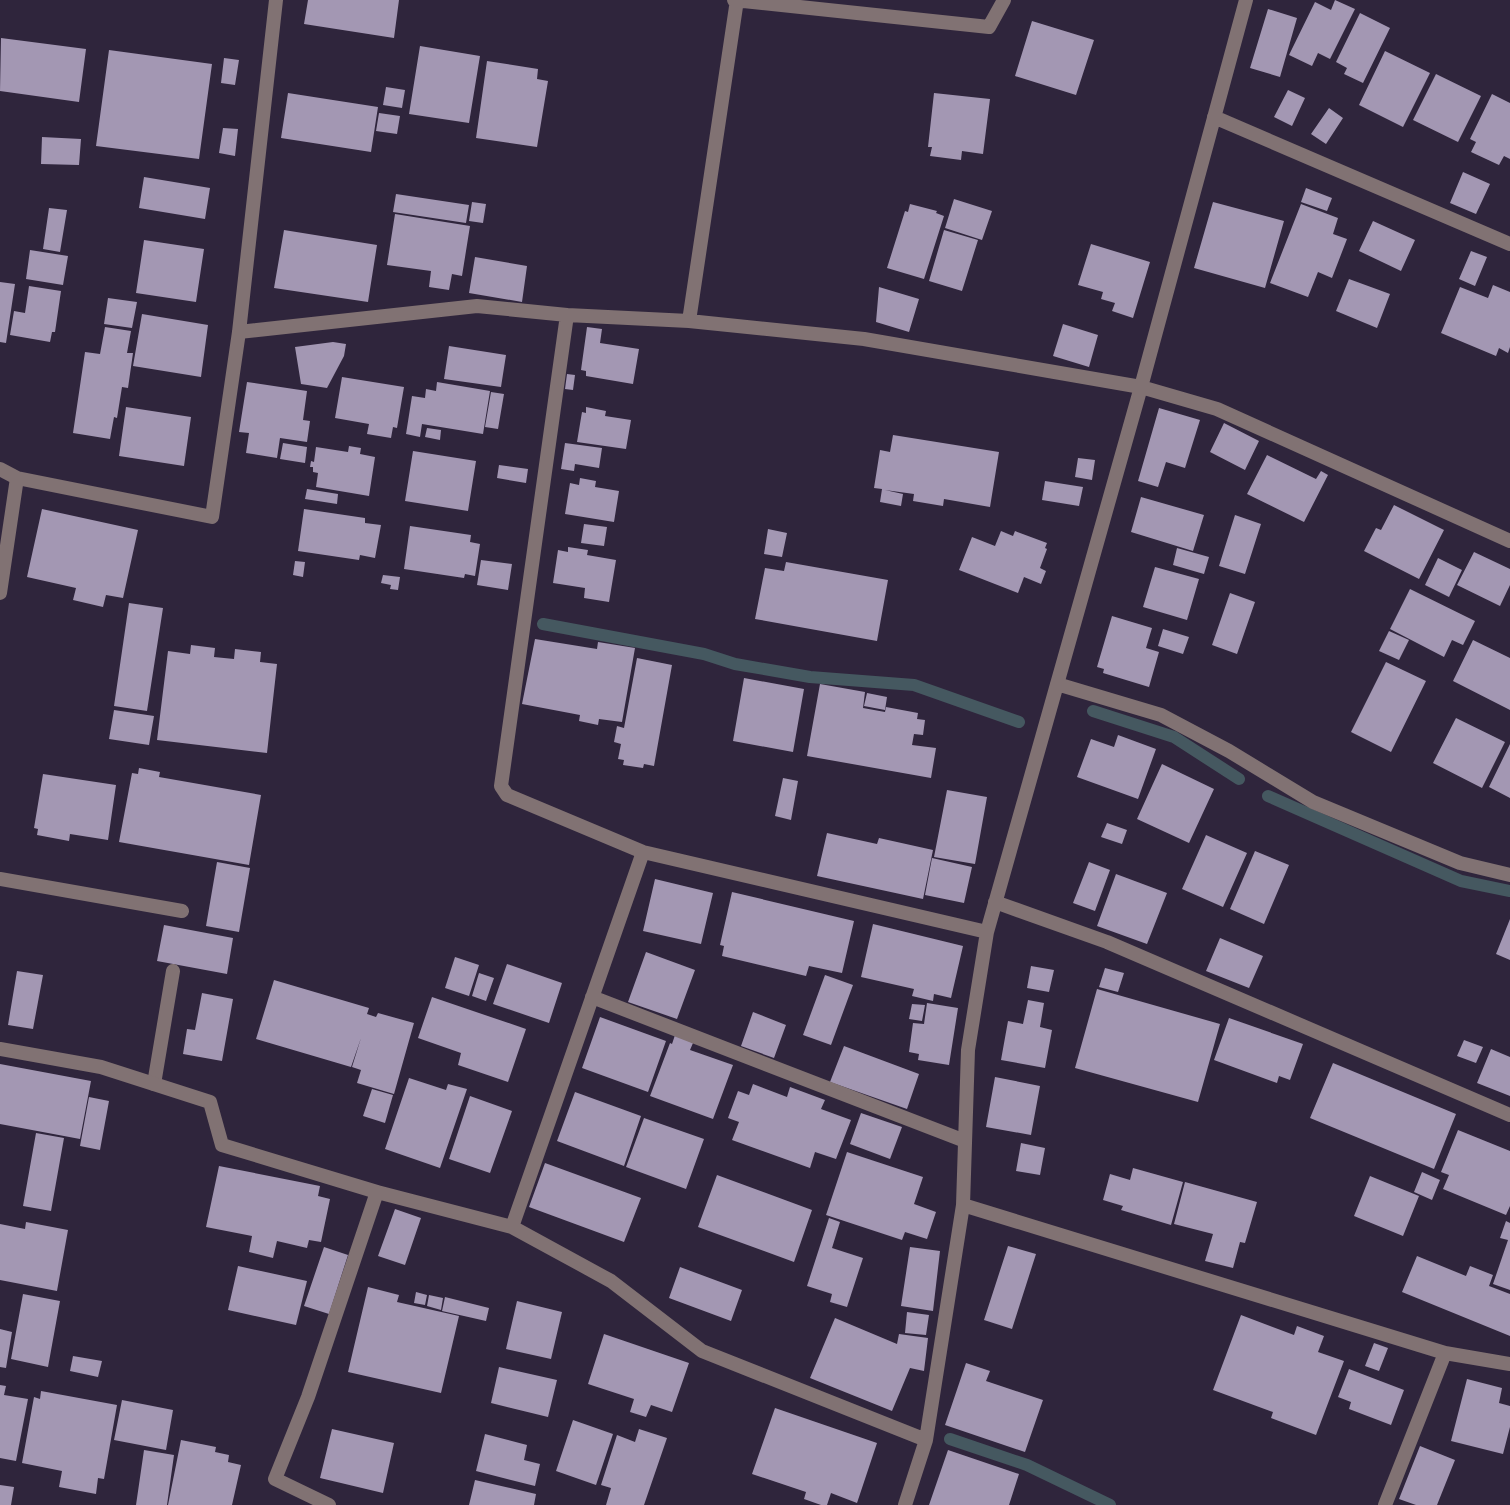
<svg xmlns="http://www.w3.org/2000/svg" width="1510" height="1505" font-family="Inter,sans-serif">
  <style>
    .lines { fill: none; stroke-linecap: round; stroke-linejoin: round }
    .stream { stroke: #455860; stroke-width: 12 }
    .building { fill: #a397b3 }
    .service { stroke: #817273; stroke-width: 14 }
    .minor { stroke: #817273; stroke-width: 14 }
  </style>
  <rect width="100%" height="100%" fill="#2f253c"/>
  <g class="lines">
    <path class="stream" d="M543,624L704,654L735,664L810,677L914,685L1019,722
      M1093,711L1174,737L1239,779
      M1268,796L1461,881L1510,891
      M950,1439L1027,1465L1110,1505"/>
  </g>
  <path class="building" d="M308,0H399L394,38L304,24Z
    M1335,0L1355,9L1330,59L1318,53L1312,66L1289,55L1315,2L1331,10Z
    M1268,9L1297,18L1280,77L1250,68Z
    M1360,13L1390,28L1363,83L1344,74L1347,68L1336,62Z
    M1032,21L1094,40L1076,95L1015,76Z
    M1,38L86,49L79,102L0,91Z
    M420,46L480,56L469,123L409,114Z
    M109,50L212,64L199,159L96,146Z
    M1385,51L1430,73L1403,127L1359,105Z
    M224,58L239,60L235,85L221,83Z
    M487,61L538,69L537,79L548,81L537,147L476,138Z
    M1436,74L1481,96L1458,142L1413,120Z
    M386,87L405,90L402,108L383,105Z
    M1288,90L1305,98L1292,126L1274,117Z
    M288,93L378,107L371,152L281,138Z
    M934,93L990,99L983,154L962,151L961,160L930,156L932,147H928Z
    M1492,94L1510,103V159L1504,156L1499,165L1471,152L1476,142L1470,139Z
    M1329,108L1343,118L1326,144L1311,134Z
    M379,113L400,116L397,134L376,131Z
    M223,128L238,129L235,156L219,153Z
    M42,137L81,139L79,165L41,164Z
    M1463,172L1490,184L1476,214L1450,203Z
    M144,177L210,188L205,219L139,208Z
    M1306,188L1332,198L1327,211L1301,202Z
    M396,194L469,205L466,223L393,212Z
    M954,199L992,211L982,240L945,228Z
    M472,202L486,204L483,223L469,221Z
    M1213,202L1284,221L1265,288L1194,268Z
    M910,204L937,211L936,213L944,216L924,279L887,268L905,211L908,212Z
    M1301,204L1338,218L1333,234L1347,239L1332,278L1318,272L1308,297L1270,283Z
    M49,208L67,210L60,252L43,249Z
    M395,214L470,226L462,276L452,274L449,290L429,287L431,271L387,265Z
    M1373,221L1415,240L1401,271L1359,251Z
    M284,230L377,245L368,302L274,288Z
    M944,230L978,240L962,291L929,281Z
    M144,240L204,249L196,302L136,293Z
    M1091,244L1150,262L1133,318L1112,311L1115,303L1101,299L1103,292L1078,285Z
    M30,250L68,256L63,285L26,279Z
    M1471,251L1487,257L1475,286L1459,279Z
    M475,257L527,266L522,302L469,293Z
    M1349,279L1390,294L1377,328L1336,311Z
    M0,282L15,284L6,343L0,342Z
    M1493,285L1510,292V347L1508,353L1499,348L1496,356L1441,333L1460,287L1488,298Z
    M29,286L61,291L55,332H52L50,342L10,335L14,311L25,313Z
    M879,287L919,299L909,332L876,322Z
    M108,298L137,302L132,328L104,324Z
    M142,314L208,325L201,377L133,366Z
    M1063,324L1098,335L1089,367L1053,356Z
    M105,327L131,331L127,353H133L128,388L122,387L117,418L114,417L110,439L73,433L85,352L100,354Z
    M587,327L602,329L600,343L639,349L633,384L586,376V371L581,370Z
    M333,342L346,344L344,356L327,388L301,384L295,347Z
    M449,346L506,355L501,387L444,379Z
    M567,374L575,375L573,390L565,389Z
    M342,377L404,387L397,428L393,427L391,438L367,434L369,424L335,418Z
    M247,382L307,391L303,420L310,421L307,442L280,438L277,458L246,453L249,433L239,432Z
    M437,382L490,391L483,434L422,424L420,437L406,434L412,396L425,398L426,389L436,391Z
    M491,392L504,394L498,429L485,427Z
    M126,407L191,417L184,466L119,456Z
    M586,407L606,411L605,416L631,420L626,449L577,442L582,412L586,413Z
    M1159,408L1200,420L1185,468L1166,462L1158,487L1138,481Z
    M1224,423L1259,441L1245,470L1210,452Z
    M427,428L441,430L440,440L425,437Z
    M893,435L999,452L990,507L944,499L943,506L913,501L914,494L885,490L903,494L901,506L880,502L882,489L874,488L880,450L890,452Z
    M283,443L307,447L305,463L280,459Z
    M565,443L602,448L599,468L575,464L574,471L561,469Z
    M349,446L361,448L360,454L375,457L369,496L316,487L318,473L313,472V467H310L311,461L314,462L316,447L348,452Z
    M413,451L476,461L468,511L405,501Z
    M1267,455L1316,479L1321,471L1328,475L1304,522L1247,494Z
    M1078,458L1095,460L1092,480L1075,477Z
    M499,465L528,469L526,483L497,478Z
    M580,478L596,481L595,487L619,491L614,522L565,514L570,483L579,485Z
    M1045,481L1083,487L1079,506L1042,500Z
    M307,489L338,494L337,504L305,499Z
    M1141,497L1204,515L1193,551L1131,532Z
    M1394,505L1444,530L1419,579L1364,551L1376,528L1381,530Z
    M42,509L138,530L123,598L106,595L103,607L73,600L76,588L27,577Z
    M304,509L365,518V523L381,525L375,558L360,555L359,560L298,551Z
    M1235,515L1261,524L1245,574L1219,566Z
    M584,524L607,527L604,546L581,543Z
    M410,526L471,535L470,542L480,544L475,576L465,574L464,578L404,569Z
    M768,529L787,533L782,557L764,554Z
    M1001,531L1013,536L1015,531L1047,543L1045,548L1047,549L1040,568L1046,571L1041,584L1024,577L1018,593L959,570L972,537L995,546Z
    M568,547L588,550L587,555L616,560L609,602L584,598L585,588L553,583L558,550L568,552Z
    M1177,548L1209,557L1204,574L1173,565Z
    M1474,552L1510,569V585L1500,606L1457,585Z
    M1438,558L1462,570L1449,597L1425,585Z
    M481,560L512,564L508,590L477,585Z
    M295,561L305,562L303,577L293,575Z
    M786,562L888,580L877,641L755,619L765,568L784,571Z
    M1155,567L1199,579L1187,620L1143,607Z
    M383,575L400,577L398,590L390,589L391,585L381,583Z
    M1410,589L1475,621L1463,645L1452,640L1444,657L1390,629Z
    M1230,593L1255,602L1237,654L1212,645Z
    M129,603L163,608L147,711L114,706Z
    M1112,616L1152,628L1146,648L1159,652L1149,687L1103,673L1104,669L1097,667Z
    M1163,629L1189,637L1183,654L1158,646Z
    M1389,631L1409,640L1399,660L1379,651Z
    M535,639L597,649L598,642L635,648L622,722L599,719L598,725L579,721L580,715L522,704Z
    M1473,640L1510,658V710L1453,681Z
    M191,645L215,648L214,657L234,659L235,649L261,652L260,662L277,664L267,753L157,740L168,651L190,654Z
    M637,658L672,665L654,766L644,764L643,768L623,765L624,760L618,759L621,744L614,742L617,726L624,728Z
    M1386,662L1426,681L1391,752L1351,732Z
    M744,678L804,689L793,752L733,741Z
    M820,684L865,692L863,708L885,712L886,707L918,713L917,719L925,720L923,735L914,734L912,745L936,748L931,778L807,756Z
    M867,693L887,697L885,710L864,706Z
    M114,710L154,716L149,745L109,739Z
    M1456,718L1505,742L1482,788L1433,763Z
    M1118,735L1156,749L1138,799L1077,777L1091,739L1114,747Z
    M1510,744V798L1489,787Z
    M1162,764L1214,789L1189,843L1137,819Z
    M139,768L160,772L159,777L261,795L249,865L119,842L132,773L138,774Z
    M43,774L116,785L108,840L70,834L69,841L37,835L38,829L34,828Z
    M783,778L798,781L791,820L775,816Z
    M947,790L987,797L975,864L934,857Z
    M1107,823L1127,830L1122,844L1101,837Z
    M827,833L877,844L879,838L933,850L923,899L817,876Z
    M1206,835L1247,853L1223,907L1182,889Z
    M1255,851L1289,865L1264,924L1230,909Z
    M932,858L972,867L964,903L925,895Z
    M217,862L250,868L239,932L206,926Z
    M1089,862L1110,870L1095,911L1073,903Z
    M1116,874L1167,893L1147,944L1097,926Z
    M655,879L713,893L701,944L643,931Z
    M732,892L854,921L842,973L809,966L806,976L722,956L724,946L720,945Z
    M1510,919V960L1496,954Z
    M873,924L963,946L951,998L934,994L933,1001L912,996L914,989L861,977Z
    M164,925L233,938L227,974L157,961Z
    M1220,938L1263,956L1249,988L1206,971Z
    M646,952L695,970L677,1019L628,1002Z
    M455,957L479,965L469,996L445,988Z
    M507,964L562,983L549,1023L493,1004Z
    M1031,966L1054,970L1049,992L1027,988Z
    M1105,968L1124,973L1118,992L1099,987Z
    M17,971L43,975L33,1029L8,1025Z
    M479,973L494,978L486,1001L472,996Z
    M825,975L853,985L831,1045L803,1035Z
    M274,980L369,1008L367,1014L376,1017L378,1013L414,1023L394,1094L357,1083L361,1070L352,1067L361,1038L351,1067L256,1039Z
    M1097,989L1220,1024L1198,1102L1075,1068Z
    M202,993L233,999L222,1061L183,1054L187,1029L195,1030Z
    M432,997L526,1029L508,1082L458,1065L461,1053L418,1038Z
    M1028,1000L1044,1003L1040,1027L1052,1030L1045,1068L1001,1060L1008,1021L1023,1024Z
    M927,1003L958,1008L949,1065L918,1060L919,1054L909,1052L913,1023L924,1024Z
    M912,1004L925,1005L922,1021L909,1019Z
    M753,1012L786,1025L774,1058L741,1046Z
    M600,1017L666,1041L648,1092L582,1068Z
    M1229,1018L1303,1044L1290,1080L1279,1076L1277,1083L1214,1060Z
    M675,1035L693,1043L690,1050L733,1065L713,1119L650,1096L670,1043L672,1044Z
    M1464,1040L1483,1047L1476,1063L1457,1056Z
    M844,1046L919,1074L907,1109L830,1082Z
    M1491,1049L1510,1057V1096L1477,1083Z
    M1333,1063L1456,1114L1434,1169L1310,1118Z
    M0,1064L91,1081L80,1139L0,1124Z
    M995,1077L1040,1086L1031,1135L986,1127Z
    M409,1078L446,1090L448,1084L467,1089L440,1168L385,1149Z
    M753,1084L787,1097L790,1087L825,1100L821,1109L851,1120L836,1159L815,1152L810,1168L732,1140L739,1122L728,1118L738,1091L749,1095Z
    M372,1089L393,1095L385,1123L363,1116Z
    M575,1092L641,1116L624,1166L557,1141Z
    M470,1096L512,1111L490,1173L449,1159Z
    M89,1097L109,1101L100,1150L80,1146Z
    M861,1113L902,1127L890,1159L850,1144Z
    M644,1118L704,1139L686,1189L626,1167Z
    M1458,1130L1510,1151V1206L1506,1215L1443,1189L1449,1175L1441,1172Z
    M36,1133L64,1138L51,1211L23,1206Z
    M1021,1143L1045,1148L1040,1175L1016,1171Z
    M847,1152L923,1177L914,1204L936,1212L927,1239L905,1232L902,1240L826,1215Z
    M545,1163L641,1198L624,1242L529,1207Z
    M219,1166L320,1186L318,1196L330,1199L321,1242L309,1240L307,1248L277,1241L273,1258L249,1252L252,1236L206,1227Z
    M1133,1168L1183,1182L1171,1225L1121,1210L1123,1206L1103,1200L1110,1174L1130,1180Z
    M1422,1172L1440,1180L1432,1200L1414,1192Z
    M717,1175L812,1210L794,1262L698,1227Z
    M1370,1176L1419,1196L1403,1236L1354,1216Z
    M1185,1182L1257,1202L1245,1243L1240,1242L1233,1268L1205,1261L1213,1234L1174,1224Z
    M395,1209L421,1218L405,1265L378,1256Z
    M829,1218L840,1222L832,1248L863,1258L847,1307L830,1302L832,1294L807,1286Z
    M1506,1221L1510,1223V1290L1493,1284L1508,1240L1500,1238Z
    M26,1222L68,1230L57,1291L0,1280V1224L25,1229Z
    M1008,1246L1036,1254L1012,1329L984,1320Z
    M324,1247L348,1255L329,1314L304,1306Z
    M910,1247L940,1251L933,1311L901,1306Z
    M1417,1256L1466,1276L1470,1266L1493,1275L1489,1286L1510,1294V1336L1402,1292Z
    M238,1266L307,1281L296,1325L228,1310Z
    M680,1267L742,1290L731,1321L669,1298Z
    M368,1287L399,1295L397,1302L459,1316L441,1393L348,1372Z
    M416,1292L427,1295L425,1305L414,1303Z
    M23,1294L60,1301L48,1367L11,1359Z
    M429,1295L443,1298L441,1310L427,1306Z
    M445,1297L489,1308L486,1321L442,1311Z
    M517,1301L562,1312L551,1359L506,1349Z
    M907,1312L929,1315L926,1335L905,1333Z
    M1241,1315L1294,1335L1297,1326L1324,1336L1318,1352L1344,1361L1316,1435L1271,1418L1273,1412L1213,1390Z
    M835,1318L897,1344L899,1334L928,1338L924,1371L910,1368L892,1411L810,1378Z
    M0,1329L12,1332L6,1368L0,1367Z
    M604,1334L689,1363L672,1412L651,1405L646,1417L630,1412L634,1399L588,1384Z
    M1374,1343L1388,1348L1379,1371L1365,1366Z
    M73,1356L102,1361L98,1377L70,1371Z
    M966,1363L990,1371L986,1381L1043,1400L1025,1452L945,1425Z
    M499,1367L557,1380L548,1417L491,1403Z
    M1349,1369L1404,1390L1391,1425L1349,1409L1351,1402L1338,1397Z
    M1467,1379L1502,1388L1499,1403L1510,1406V1427L1503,1454L1451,1441Z
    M0,1385L6,1386L4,1395L28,1399L16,1461L0,1458Z
    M41,1391L117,1405L104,1479L98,1478L96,1494L59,1487L62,1471L22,1463L34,1397L40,1399Z
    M122,1400L173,1410L166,1450L114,1440Z
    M775,1408L877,1443L857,1503L831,1493L827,1505H821L804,1499L806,1492L752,1474Z
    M573,1420L613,1434L596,1485L556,1471Z
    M332,1429L394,1443L383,1493L320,1478Z
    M639,1429L667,1438L644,1505H606L611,1488L601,1485L617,1435L635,1442Z
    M485,1434L527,1445L524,1460L540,1464L535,1486L476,1471Z
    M181,1440L216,1447L215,1452L229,1455L228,1462L241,1465L232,1505H168Z
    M1420,1446L1455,1460L1437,1505H1416L1399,1499Z
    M144,1450L174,1455L167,1505H136Z
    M948,1450L1019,1474L1009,1505H929Z
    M475,1480L536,1494L534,1505H469Z
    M0,1485L14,1487L11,1505H0Z"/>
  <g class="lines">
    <path class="service" d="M0,879L182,911
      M154,1084L173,971"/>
    <path class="minor" d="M734,0L989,27L1004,0
      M1214,117L1510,244
      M567,315L501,786L507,795L643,852L987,932
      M689,321L737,0
      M239,332L477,306L567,315L689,321L864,339L1141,387L1217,409L1510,541
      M0,469L17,478L212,517L239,332L276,0
      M0,593L17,478
      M1057,684L1161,715L1229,751L1313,802L1460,863L1510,875
      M995,902L1107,942L1510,1115
      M592,997L965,1141
      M0,1049L101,1067L210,1102L222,1145L377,1192L512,1227L611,1281L702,1351L926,1440
      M963,1205L1445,1353L1510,1364
      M512,1227L643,852
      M329,1505L275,1479L308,1397L377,1192
      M905,1505L926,1440L963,1205L968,1050L987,932L1141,387L1246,0
      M1385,1505L1445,1353"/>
  </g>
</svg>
